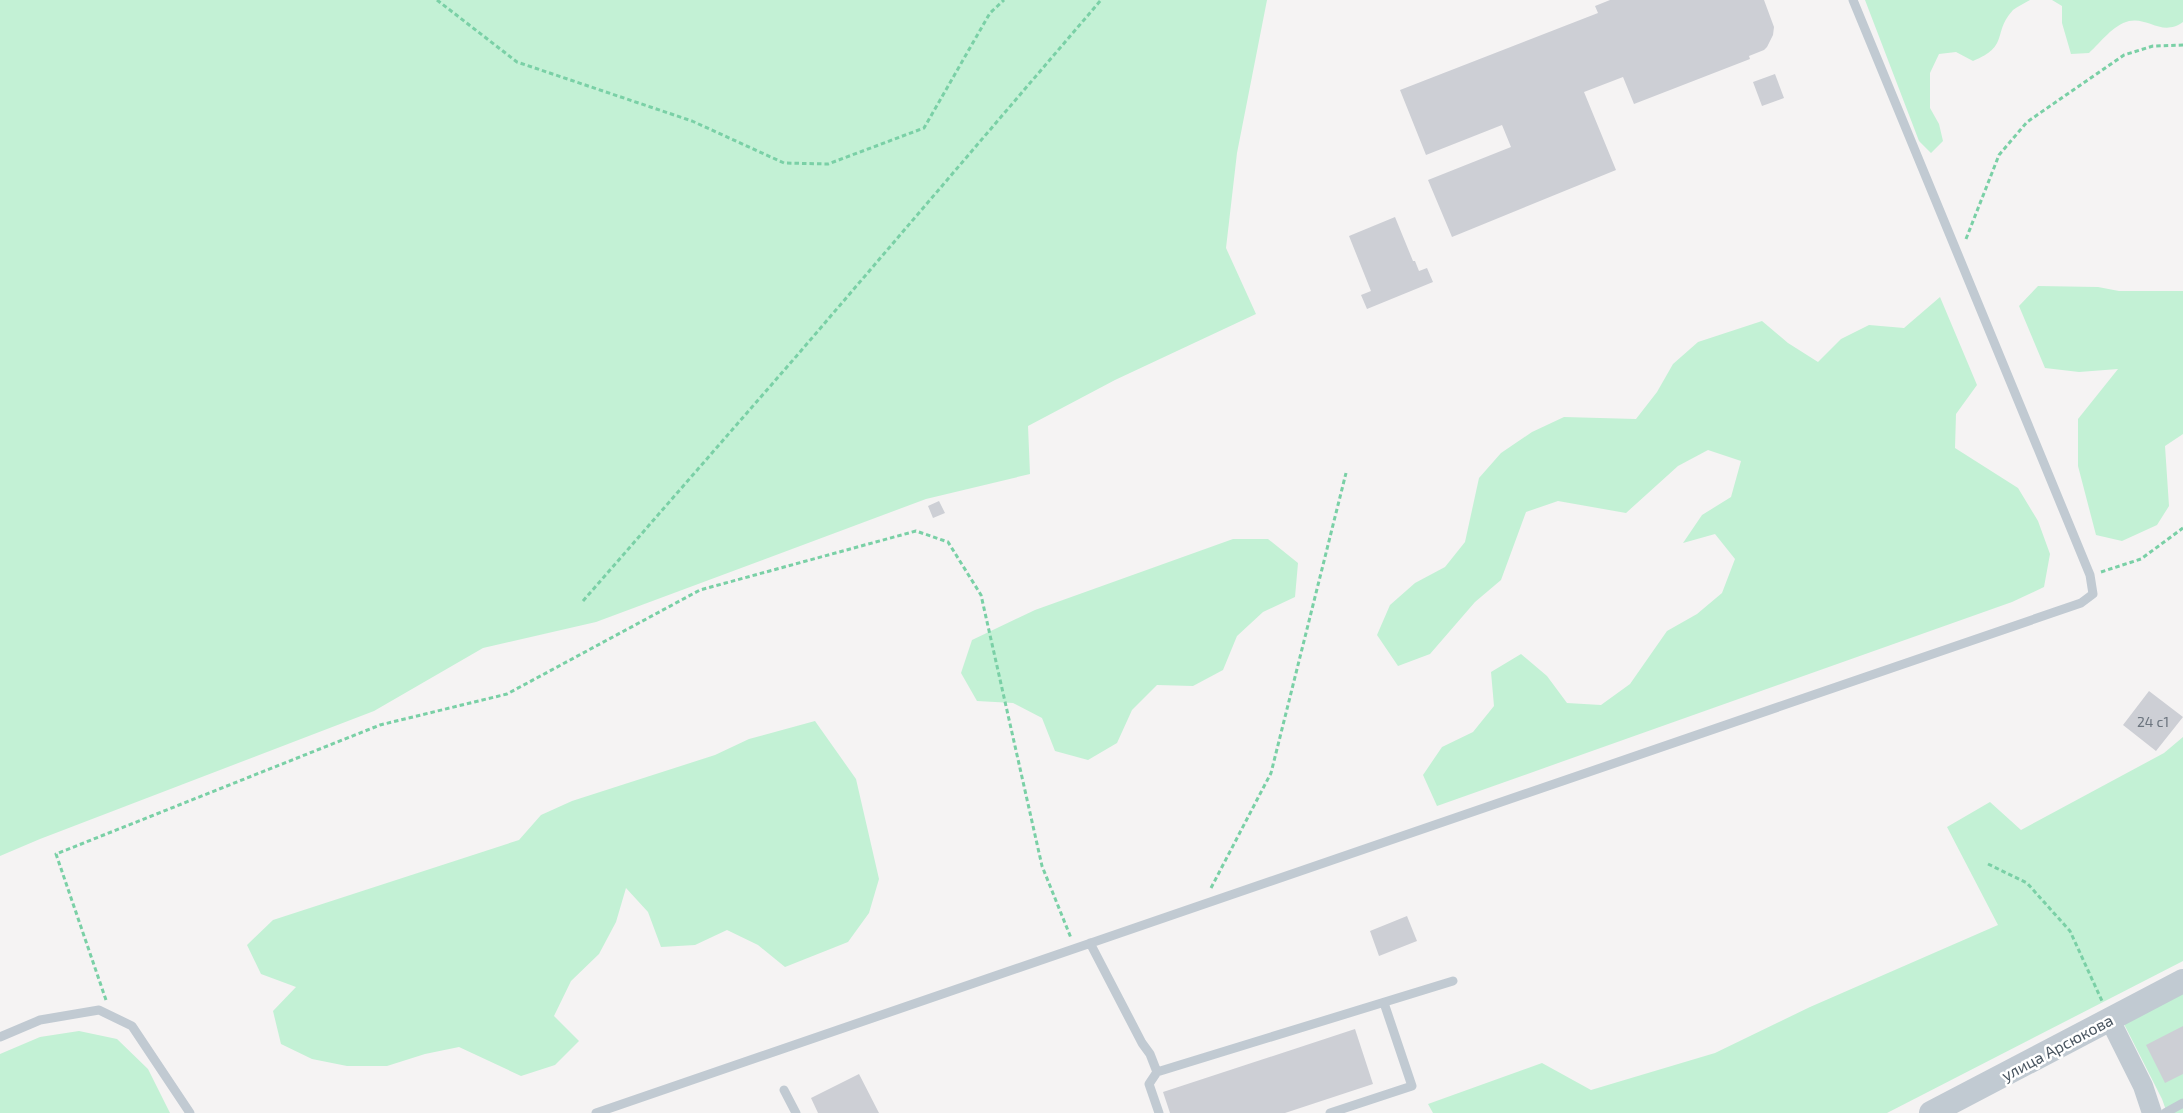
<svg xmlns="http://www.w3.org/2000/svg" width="2183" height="1113" font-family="'Exo 2',sans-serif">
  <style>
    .green { fill: #c3f1d5 }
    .building { fill: #cdcfd5 }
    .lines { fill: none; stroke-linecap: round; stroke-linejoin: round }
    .path { stroke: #7ad0a6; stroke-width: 3; stroke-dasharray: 4.5 3; stroke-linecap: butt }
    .service { stroke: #c1cad2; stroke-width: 9 }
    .minor { stroke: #c1cad2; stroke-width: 20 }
    .tertiary { stroke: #c1cad2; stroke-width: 24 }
    .labels { text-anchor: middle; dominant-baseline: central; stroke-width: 5; stroke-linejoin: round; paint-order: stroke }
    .number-label { font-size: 14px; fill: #6b747e }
    .street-label { font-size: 16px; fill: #4a5661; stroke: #fff }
  </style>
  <rect width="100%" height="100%" fill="#f5f3f3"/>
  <path class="green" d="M0,0H1267L1237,153L1226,248L1256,314L1115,380L1028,426L1030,474L926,499L596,622L483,648L374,711L40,839L0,856Z
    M1865,0H2030C2025,3 2018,6 2013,10C1992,33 2010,46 1973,61L1956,52L1939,54L1930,73V108L1939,124L1943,141L1931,153L1919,141Z
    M2052,0H2183V22C2162,37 2149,17 2129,21C2113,25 2101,42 2089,53L2071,54L2062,23V6Z
    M2038,286L2098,287L2119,291H2183V434L2165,446L2169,506L2157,525L2122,541L2096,535L2078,466V419L2118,369L2079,372L2045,368L2019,306Z
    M1940,297L1977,385L1956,414L1955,448L2018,488L2038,521L2050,554L2044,587L2012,602L1437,806L1423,775L1442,747L1473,732L1494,706L1491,672L1521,654L1547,676L1567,703L1601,705L1630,684L1667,631L1697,614L1722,593L1735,559L1715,534L1683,543L1702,515L1731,497L1741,461L1708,450L1678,466L1626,513L1558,501L1526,512L1501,580L1475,602L1430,654L1398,666L1377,635L1390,605L1415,583L1445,567L1465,542L1479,478L1501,453L1532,432L1564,417L1636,419L1657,392L1673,364L1698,342L1762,321L1788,343L1818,362L1841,339L1869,325L1904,328Z
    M1233,539H1268L1298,563L1295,597L1263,612L1237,636L1223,670L1193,686L1157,685L1132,710L1117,743L1088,760L1055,751L1042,718L1013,703L977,701L961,673L972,640L1035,610Z
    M815,721L856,779L879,879L869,913L848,942L785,967L758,945L727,930L695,945L661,947L648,912L626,888L616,922L599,954L571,981L554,1016L579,1041L555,1065L521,1076L459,1047L425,1054L387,1066H347L312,1059L281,1044L273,1011L296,987L261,974L247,945L273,920L519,840L541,815L572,801L715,755L749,739Z
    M2183,737V961L1887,1113H1433L1428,1104L1542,1063L1591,1090L1715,1053L1810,1007L1998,925L1947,827L1990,802L2021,830L2164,753Z
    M2183,993V1113H2167L2162,1099L2124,1024Z
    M79,1031L117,1039L148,1069L170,1113H0V1054L40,1037Z"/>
  <path class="building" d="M1610,0H1764L1774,27L1773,35L1767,47L1764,50L1749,56L1750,59L1634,104L1623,77L1584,92L1616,170L1452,237L1428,180L1511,147L1502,125L1426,155L1400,90L1598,13L1595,6Z
    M1775,74L1784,98L1762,106L1753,82Z
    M1395,217L1413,261H1415L1419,271L1427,268L1433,282L1367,309L1361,295L1371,291L1349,236Z
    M939,501L945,513L933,518L928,506Z
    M2149,691L2183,717L2156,751L2123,725Z
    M1407,916L1417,941L1379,956L1370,931Z
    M2183,1026V1074L2165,1083L2146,1045Z
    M1355,1029L1373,1084L1285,1113H1170L1163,1092Z
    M859,1074L879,1113H818L811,1098Z"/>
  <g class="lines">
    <path class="path" d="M437,0L517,62L692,121L784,163L828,164L924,128L990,13L1004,0
      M1966,239L1999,155L2027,122L2124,55L2153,46L2183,45
      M2101,572L2141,559L2183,528
      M583,601L800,352L1101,0
      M1988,864L2027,883L2070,931L2102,1001
      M1211,888L1271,773L1346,473
      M106,1000L56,854L380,725L507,694L700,590L916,531L948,542L981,595L1042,866L1071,938"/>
    <path class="service" d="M1090,943L1142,1043L1150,1054L1157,1072L1453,981
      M0,1037L40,1020L99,1010L132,1026L190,1113
      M1157,1072L1149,1084L1159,1113
      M784,1090L796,1113
      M596,1113L2081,603L2093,594L2090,575L1853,0
      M1330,1113L1412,1086L1384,1003
      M2165,1113L2183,1103"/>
    <path class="minor" d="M2110,1020L2143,1086L2152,1113"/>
    <path class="tertiary" d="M1931,1113L2183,981"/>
  </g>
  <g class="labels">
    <g class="number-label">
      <text x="2153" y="721">24 с1</text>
    </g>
    <g class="street-label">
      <text transform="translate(2057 1047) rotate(-28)">улица Арсюкова</text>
    </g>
  </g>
</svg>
